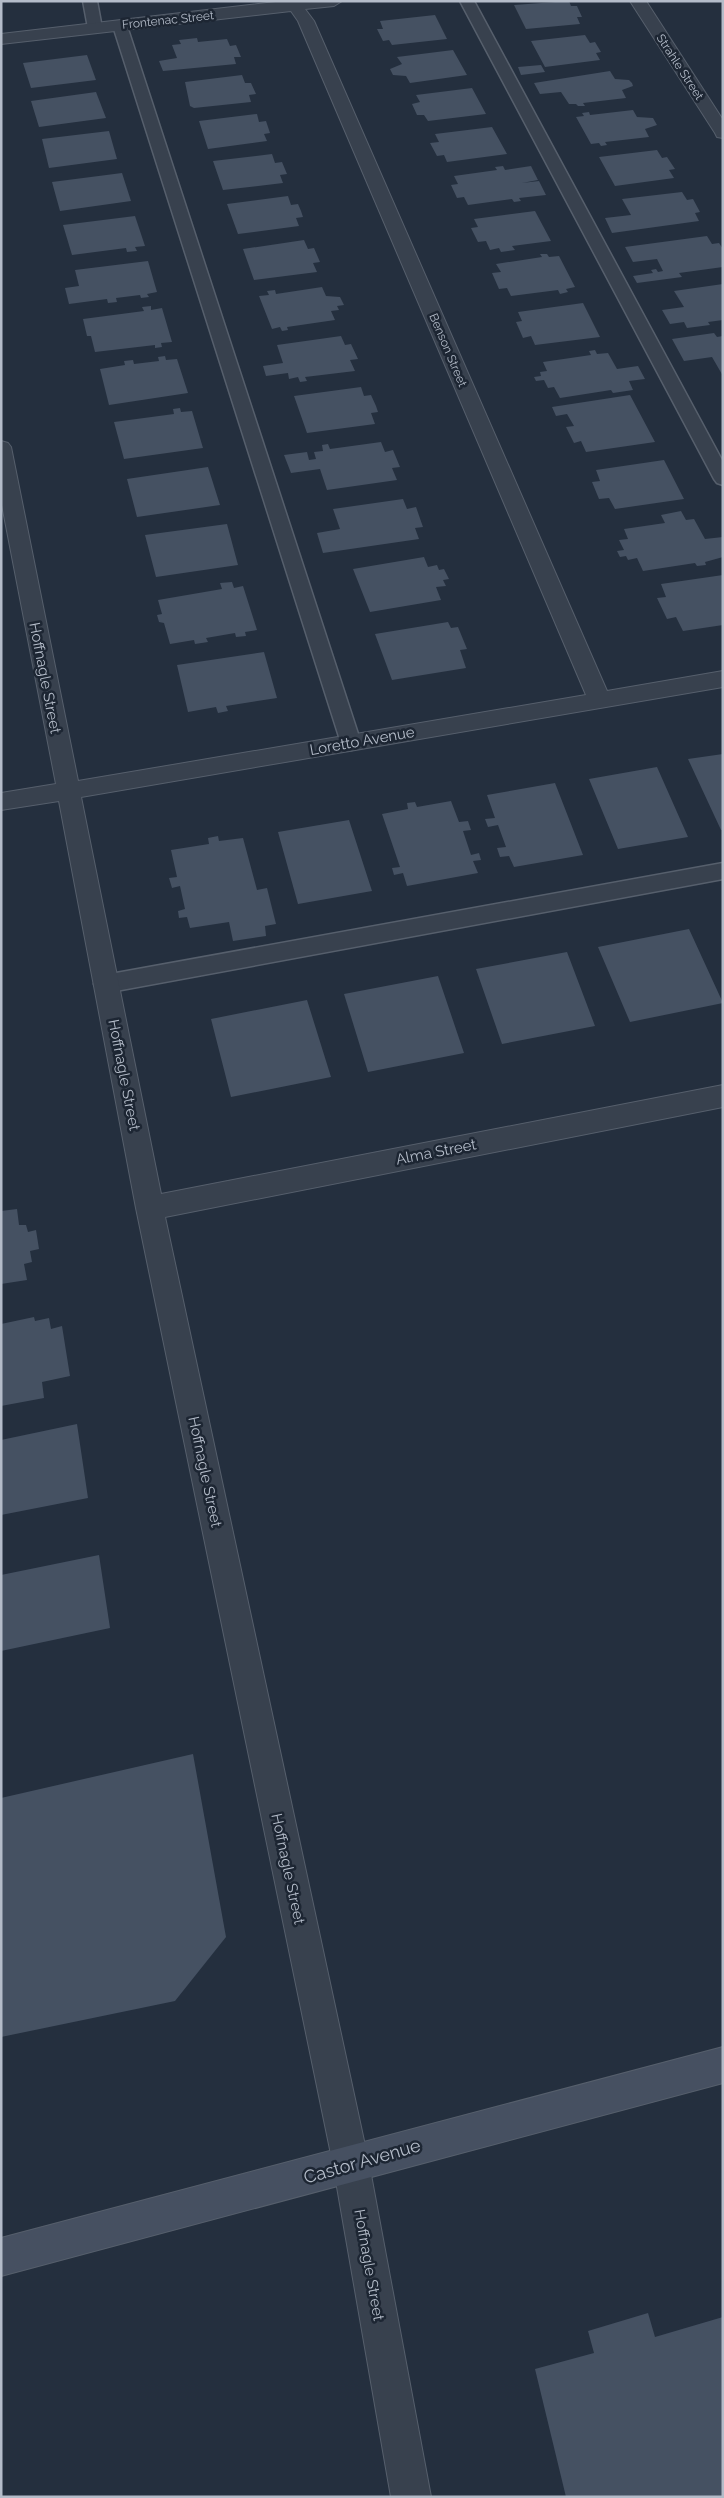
<svg xmlns="http://www.w3.org/2000/svg" width="724" height="2498" font-family="Raleway,sans-serif">
  <style>
    .building { fill: #455162 }
    .lines { fill: none; stroke-linecap: round; stroke-linejoin: round }
    .lane-casing { stroke: #565f6c; stroke-width: 3 }
    .street-casing { stroke: #565f6c; stroke-width: 2 }
    .secondary-casing { stroke: #565f6c; stroke-width: 2 }
    .lane { fill: #38414e; fill-rule: evenodd }
    .street { fill: #38414e; fill-rule: evenodd }
    .secondary { fill: #465061; fill-rule: evenodd }
    .labels { text-anchor: middle; dominant-baseline: central; stroke-width: 5; stroke-linejoin: round; paint-order: stroke }
    .far-street-label { font-size: 12px; fill: #b4bcc9; stroke: #1d2633 }
    .street-label { font-size: 15px; fill: #b4bcc9; stroke: #1d2633 }
    .near-street-label { font-size: 18px; fill: #b4bcc9; stroke: #1d2633 }
  </style>
  <rect width="100%" height="100%" fill="#242f3e"/>
  <path class="building" d="M569,1L571,6H577L582,17H577L580,24L526,29L514,5Z
    M435,15L447,39L392,45L389,40L383,41L377,29H383L380,21Z
    M585,35L590,43L595,42L601,52L596,53L600,60L545,67L531,41Z
    M197,38L198,42L227,39L230,46L236,45L241,57H234L236,64L163,71L159,61L177,58L172,45L181,44L179,40Z
    M453,50L467,75L410,83L406,76L393,75L390,69L402,64L397,57Z
    M87,55L96,80L31,88L23,63Z
    M541,65L545,72L521,75L518,67Z
    M610,71L615,79L629,80L632,83L633,86L622,90L626,98L583,103L585,106H578L576,104H569L561,92L540,94L534,83Z
    M242,75L245,83H251L256,94L249,95L251,102L194,108L190,106L185,82Z
    M472,88L486,114L428,121L424,115H417L412,104L420,102L416,95Z
    M96,92L106,118L39,127L31,101Z
    M633,110L637,117L653,118L657,125L645,129L649,137L605,142L607,145L601,146L599,143L591,144L576,117L584,116L582,113L589,112L590,115Z
    M257,114L259,122L266,121L270,133L264,134L267,141L208,149L199,121Z
    M492,127L507,154L447,162L444,155L437,156L430,143L439,142L435,134Z
    M109,131L117,159L49,168L42,139Z
    M657,150L662,158L667,157L675,169L669,170L674,178L615,186L599,157Z
    M272,154L275,163L282,162L287,174L280,175L283,183L223,190L213,161Z
    M503,166L505,170L531,166L538,180L522,183L539,181L546,195L519,198L521,201L514,202L512,199L468,205L464,197L457,198L451,185L458,184L454,176L497,170L495,167Z
    M122,173L131,201L60,211L52,182Z
    M682,192L687,200L693,199L700,212L695,213L699,221L612,233L605,218L631,215L622,199Z
    M288,196L291,205L298,204L301,211L303,217L296,218L299,226L238,234L227,204Z
    M535,211L551,241L512,246L515,250L501,252L499,248L490,250L486,241L478,242L471,228L478,227L474,219Z
    M135,216L145,246L135,247L137,251L127,252L126,248L72,255L63,225Z
    M707,236L712,244L719,243L723,249V267L679,273L682,277L637,283L633,276L653,273L651,270L656,269L658,272L663,271L657,259L633,262L625,247Z
    M304,240L308,249L314,248L320,262L313,263L317,272L254,280L243,249Z
    M540,254H547L549,257L559,256L575,287L566,289L568,292L560,294L558,290L511,296L507,288L499,289L492,273L501,272L496,264L542,257Z
    M148,261L157,292L147,294L149,297L141,298L140,295L116,298L117,302L108,303L107,299L69,304L65,288L79,286L75,270Z
    M723,284V320L708,322L710,325L687,328L684,322L670,324L662,310L684,307L674,291Z
    M322,287L326,296L340,297L344,305L337,306L339,310L331,311L335,320L287,327L288,330L282,331L280,327L272,329L259,296L269,295L267,291L275,290L276,294Z
    M583,303L600,337L535,345L531,336L523,338L516,322L522,321L518,312Z
    M151,306V310L162,308L172,342L161,343L162,347L155,348V345L95,352L91,336H87L83,319L144,311L142,307Z
    M714,333L717,337L723,336V376L712,357L684,361L672,339Z
    M341,336L345,345L351,344L358,359L350,360L355,371L305,377L307,381L300,382L298,377L289,379L288,373L266,376L263,366L283,363L277,345Z
    M595,350L597,354L608,353L617,369L638,366L645,379L629,381L633,390L613,393L611,390L560,398L554,387L548,388L544,380L536,381L534,377L541,376L540,372L547,371L543,362L591,355L589,351Z
    M165,356L166,360L177,359L188,393L109,405L100,369L125,365L124,361L133,360L134,364L159,361L158,357Z
    M361,387L364,396L371,395L376,406L378,412L371,413L375,424L307,433L294,396Z
    M630,395L655,442L586,452L581,441L574,443L566,427L574,426L567,414L556,416L552,407Z
    M180,408L181,412L192,411L203,448L124,459L114,422L174,414L173,409Z
    M381,442L385,452L393,450L400,467L392,468L397,480L327,490L320,469L291,473L284,455L307,452L309,460L316,459L314,452L323,451L322,445L328,444L330,449Z
    M664,460L684,499L615,509L609,498L599,499L592,482L600,481L596,470Z
    M208,467L220,505L137,517L127,479Z
    M403,499L407,509L416,507L423,527L415,528L419,539L323,553L317,533L340,529L333,509Z
    M681,511L686,520L694,519L705,539L723,537V557L705,562L706,565L697,566L695,563L643,571L637,558L628,560L626,556L620,557L617,551L624,550L619,540L628,539L624,529L665,523L661,515Z
    M227,524L238,565L156,577L145,535Z
    M424,557L428,567L437,565L439,570L444,569L449,579L443,580L446,586L436,587L441,600L370,612L353,569Z
    M723,575V625L683,631L676,617L667,619L657,598L666,597L661,584Z
    M232,582L234,588L243,586L257,630L245,632L246,636L236,637L235,633L206,638L208,642L195,644L194,640L170,644L164,623L159,622L157,615L162,614L158,600L222,589L220,583Z
    M448,622L451,628L458,627L467,649L460,650L466,668L392,680L375,634Z
    M264,652L277,698L226,706L228,711L218,713L216,707L188,712L177,665Z
    M723,754V830H721L688,759Z
    M657,767L688,837L618,849L589,779Z
    M555,783L583,855L514,867L509,856L500,857L497,848L506,847L498,825L488,827L485,819L495,818L487,795Z
    M451,801L459,822L468,821L471,830L463,831L471,855L479,853L481,860L473,861L478,873L407,886L403,873L394,875L392,868L400,867L382,814L408,809L407,803L415,802L417,807Z
    M349,820L372,891L298,904L278,832Z
    M218,836L219,841L243,838L257,890L267,888L276,924L265,926L266,936L233,941L229,922L190,928L187,917L179,918L178,911L185,909L180,886L172,888L169,878L177,877L171,850L209,844L208,838Z
    M689,929L723,1003L630,1022L598,947Z
    M567,952L595,1026L502,1044L476,969Z
    M438,976L464,1053L368,1072L344,994Z
    M307,1000L331,1077L231,1097L211,1019Z
    M17,1209L19,1225H26L28,1232L36,1230L39,1249L30,1251L32,1262L24,1264L27,1280L1,1284V1211Z
    M34,1317L35,1321L49,1318L51,1329L62,1326L70,1376L42,1382L44,1398L1,1406V1324Z
    M77,1424L88,1498L1,1515V1440Z
    M99,1555L110,1628L1,1651V1575Z
    M193,1754L226,1937L175,2001L1,2037V1798Z
    M648,2313L655,2337L723,2317V2497H566L535,2369L594,2353L588,2331Z"/>
  <g class="lines">
    <defs>
      <path id="lane" d="M83,1H97L102,28L100,31L95,32L88,28Z
        M460,1H474L723,462V485L717,483L714,479Z
        M120,22L127,26L361,743L358,748L351,750L344,748L341,743L113,26Z
        M723,863V879L105,993L97,990L94,984L97,978L105,975Z"/>
      <path id="street" d="M342,1L334,6L305,9L314,21L607,691L723,671V687L81,797L161,1194L723,1085V1107L165,1217L369,2164L431,2497H391L333,2164L136,1208L59,801L1,810V793L56,784L1,500V441L8,443L11,447L78,781L586,695L298,21L291,11L1,44V34L284,1Z
        M630,1H646L723,120V138L717,137L715,133Z"/>
      <path id="secondary" d="M723,2047V2083L1,2276V2238Z"/>
    </defs>
    <use href="#lane" class="lane-casing"/>
    <use href="#street" class="street-casing"/>
    <use href="#secondary" class="secondary-casing"/>
    <use href="#lane" class="lane"/>
    <use href="#street" class="street"/>
    <use href="#secondary" class="secondary"/>
  </g>
  <g class="labels">
    <g class="far-street-label">
      <text transform="translate(168 20) rotate(-6)">Frontenac Street</text>
      <text transform="translate(680 67) rotate(57)">Strahle Street</text>
      <text transform="translate(448 350) rotate(67)">Benson Street</text>
    </g>
    <g class="street-label">
      <text transform="translate(45 678) rotate(79)">Hoffnagle Street</text>
      <text transform="translate(362 741) rotate(-10)">Loretto Avenue</text>
      <text transform="translate(124 1075) rotate(79)">Hoffnagle Street</text>
      <text transform="translate(436 1152) rotate(-11)">Alma Street</text>
      <text transform="translate(205 1472) rotate(78)">Hoffnagle Street</text>
      <text transform="translate(288 1869) rotate(78)">Hoffnagle Street</text>
      <text transform="translate(369 2265) rotate(80)">Hoffnagle Street</text>
    </g>
    <g class="near-street-label">
      <text transform="translate(362 2161) rotate(-16)">Castor Avenue</text>
    </g>
  </g>
  <rect width="724" height="2498" fill="none" stroke="#b4bcc9" stroke-width="5"/>
</svg>
